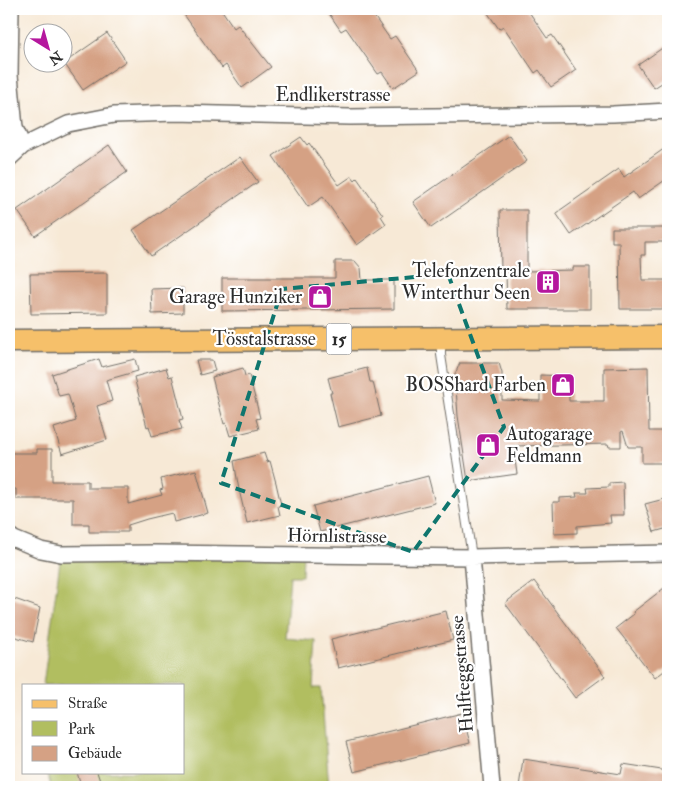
<svg xmlns="http://www.w3.org/2000/svg" width="677" height="796" font-family="'IM FELL Double Pica',serif">
  <style>
    .green { fill: #b1be60; stroke: #6e7446 }
    .building { fill: #d5a184 }
    .lines { fill: none; stroke-linecap: round; stroke-linejoin: round }
    .lane-casing { stroke: #726e67; stroke-width: 10 }
    .street-casing { stroke: #726e67; stroke-width: 18 }
    .primary-casing { stroke: #726e67; stroke-width: 25 }
    .lane { stroke: #fff; stroke-width: 8 }
    .street { stroke: #fff; stroke-width: 15 }
    .primary { stroke: #f6c06b; stroke-width: 22 }
    .marked { fill: none; stroke: #0f766e; stroke-width: 4; stroke-dasharray: 10 6; stroke-linejoin: round }
    .labels { text-anchor: middle; dominant-baseline: central; stroke-width: 4.5; stroke-linejoin: round; paint-order: stroke }
    .shield { fill: #fff; stroke: #6b6b6b; stroke-width: 1 }
    .shield-label { font-size: 18px; font-weight: bold; fill: #2b2b2b }
    .street-label { font-size: 19px; fill: #2b2b2b; stroke: #fff }
    .poi-label { font-size: 19px; fill: #2b2b2b; stroke: #fff; text-anchor: end }
  </style>
  <rect width="100%" height="100%" fill="#fff"/>
  <filter id="ink" filterUnits="userSpaceOnUse"><feTurbulence type="fractalNoise" baseFrequency=".02" numOctaves="2"/><feDisplacementMap in="SourceGraphic" scale="10" xChannelSelector="R" yChannelSelector="G"/><feConvolveMatrix kernelMatrix="1 2 1 2 8 2 1 2 1" color-interpolation-filters="sRGB"/></filter>
  <filter id="wash" filterUnits="userSpaceOnUse"><feTurbulence type="fractalNoise" baseFrequency=".0096" numOctaves="4" result="noise"/><feDisplacementMap in="SourceGraphic" scale="20" xChannelSelector="R" yChannelSelector="G"/><feGaussianBlur stdDeviation="1.12" result="paint"/><feColorMatrix in="noise" values="0 0 0 0 0 0 0 0 0 0 0 0 0 0 0 0 0 1.4 0 .05"/><feComposite in="paint" operator="in"/></filter>
  <g filter="url(#wash)">
    <rect width="100%" height="100%" fill="#f7e9d6"/>
    <path class="green" d="M61,554L303,555L302,576H290L285,638L316,641L313,688H321L329,787H51L47,772H184V685H43Z"/>
    <g id="blocks">
      <path class="building" d="M180,9H221L234,28L238,25L271,67L242,88L226,65L222,68Z
        M326,9H369L390,39L395,36L419,71L393,88L382,72L378,74L346,28L341,31Z
        M485,9H527L547,38L552,35L576,70L551,87L539,70L535,73L503,26L499,29Z
        M107,33L126,61L83,90L64,63Z
        M668,44V79L654,88L638,65Z
        M509,135L527,161L431,228L413,202Z
        M301,137L307,145L309,143L339,185L352,176L355,180L357,178L383,215L381,216L386,224L357,245L323,197L308,207L273,156Z
        M109,145L127,172L35,236L17,210Z
        M668,146V178L638,199L633,192L571,235L556,213L619,169L624,177Z
        M240,157L258,182L151,256L133,230Z
        M500,210H527V271L573,270V267H590V309H507L506,273H501Z
        M612,228H668V242H645V255H641L642,280H668V309H620L619,242H612Z
        M335,261H355L361,268L362,280H394V309L222,311V278H335Z
        M107,273V313L31,314L30,274Z
        M183,288V313L152,314L151,289Z
        M99,359L102,367L135,359L138,371L106,380L112,401L97,406L107,440L62,454L54,428L76,421L68,394L59,396L52,374Z
        M196,360H212L215,371L200,375Z
        M460,363H499L502,373V400L540,401V375L569,376V401H604V368L648,367L649,431H668V463H642V447H628L623,431L621,432V447H609L608,444L513,446L517,474L468,481L458,416L455,374Z
        M166,368L169,377L172,376L183,419L179,420L182,429L152,436L149,426L147,427L134,377Z
        M243,368L245,376L249,375L256,402L260,418L256,419L259,429L230,436L226,423L224,424L212,377Z
        M367,368L370,382H373L381,416L338,427L330,393H332L328,378Z
        M37,449H52V481H88V488H128V504L162,495L160,490L163,489L161,479L196,470L208,513L174,522L172,513L147,519L128,525V532H89V524H73V499H16V489H9V453H37Z
        M264,453L267,462L270,461L276,483L281,505L278,506L280,515L247,523L239,490L234,461Z
        M428,476L435,503L320,532L313,506Z
        M623,482L624,515H610L611,523L577,526V533L554,534L553,502H559V498L577,497L576,493H588L587,488L609,487V483Z
        M668,498V528L654,532L645,504Z
        M534,581L605,676L575,698L505,603Z
        M668,585V668L655,678L616,628L634,614L633,612Z
        M9,597L40,608L33,642L9,635Z
        M446,611L453,640L338,668L331,639Z
        M462,713L470,743L354,772L346,742Z
        M523,759L621,774L623,764L668,771V787H519Z
        M77,772H97L102,787H81Z"/>
    </g>
  </g>
  <g filter="url(#ink)">
    <use href="#blocks" fill-opacity="0" stroke="#726e67" stroke-width="1"/>
    <g class="lines">
      <defs>
        <path id="lane" d="M441,341V355L472,557"/>
        <path id="street" d="M11,9L10,75L15,128L23,146
          M9,159L23,146L68,124L114,115L176,113L350,117L613,114L668,111
          M9,535L14,539L41,550L61,554L155,553L472,557L668,553
          M472,557L492,787"/>
        <path id="primary" d="M9,341L668,337"/>
      </defs>
      <use href="#lane" class="lane-casing"/>
      <use href="#street" class="street-casing"/>
      <use href="#primary" class="primary-casing"/>
      <use href="#lane" class="lane"/>
      <use href="#street" class="street"/>
      <use href="#primary" class="primary"/>
    </g>
  </g>
  <path class="marked" d="M448,274L504,427L413,552L221,483L282,289Z"/>
  <defs>
    <symbol id="building-square" viewBox="-11 -11 22 22"><rect x="-9" y="-9" width="18" height="18" rx="4" fill="#b5179e" stroke="#fff"/><path d="M-4-6H4V6H1V3H-1V6H-4ZM-2.5-4.3h1.7v1.8h-1.7ZM.8-4.3h1.7v1.8H.8ZM-2.5-1h1.7V.8h-1.7ZM.8-1h1.7V.8H.8Z" fill="#fff"/></symbol>
    <symbol id="shop-square" viewBox="-11 -11 22 22"><rect x="-9" y="-9" width="18" height="18" rx="4" fill="#b5179e" stroke="#fff"/><path d="M-5-2.5h2.3a2.7 3.5 0 0 1 5.4 0H5L5.5 6h-11ZM-1.5-2.5h3a1.5 2.3 0 0 0-3 0Z" fill="#fff"/></symbol>
  </defs>
  <g fill-rule="evenodd">
    <use href="#building-square" x="534" y="268" width="28" height="28"/>
    <use href="#shop-square" x="306" y="283" width="28" height="28"/>
    <use href="#shop-square" x="549" y="371" width="28" height="28"/>
    <use href="#shop-square" x="474" y="431" width="28" height="28"/>
  </g>
  <g class="labels">
    <rect class="shield" x="326.5" y="323.5" width="25" height="31" rx="4"/>
    <g class="shield-label">
      <text x="339" y="339">15</text>
    </g>
    <g class="street-label">
      <text x="333" y="95">Endlikerstrasse</text>
      <text x="264" y="339">Tösstalstrasse</text>
      <text transform="translate(337 536) rotate(1)">Hörnlistrasse</text>
      <text transform="translate(462 674) rotate(-95)">Hulfteggstrasse</text>
    </g>
    <g class="poi-label">
      <text x="530" y="271">Telefonzentrale<tspan x="530" dy="22">Winterthur Seen</tspan></text>
      <text x="302" y="297">Garage Hunziker</text>
      <text x="546" y="385">BOSShard Farben</text>
      <text x="506" y="434" text-anchor="start">Autogarage<tspan x="506" dy="22">Feldmann</tspan></text>
    </g>
  </g>
  <rect width="677" height="796" fill="none" stroke="#fff" stroke-width="30"/>
  <rect x="22" y="684" width="162" height="90" fill="#ffffff" stroke="#aaaaaa"/>
  <rect x="32" y="700" width="25" height="8" fill="#f6c06b" stroke="#aaaaaa"/>
  <text x="68" y="708" font-size="15" fill="#2b2b2b">Straße</text>
  <rect x="32" y="721" width="25" height="15" fill="#b1be60" stroke="#aaaaaa"/>
  <text x="68" y="734" font-size="15" fill="#2b2b2b">Park</text>
  <rect x="32" y="746" width="25" height="15" fill="#d5a184" stroke="#aaaaaa"/>
  <text x="68" y="758" font-size="15" fill="#2b2b2b">Gebäude</text>
  <g transform="translate(48 48) rotate(143)"><circle r="24" fill="#ffffff" stroke="#aaaaaa"/>
  <path d="M0-4L9 19L0 12L-9 19Z" fill="#b5179e"/>
  <text y="-8" font-size="14" font-weight="bold" text-anchor="middle" fill="#2b2b2b">N</text>
  </g>
</svg>
